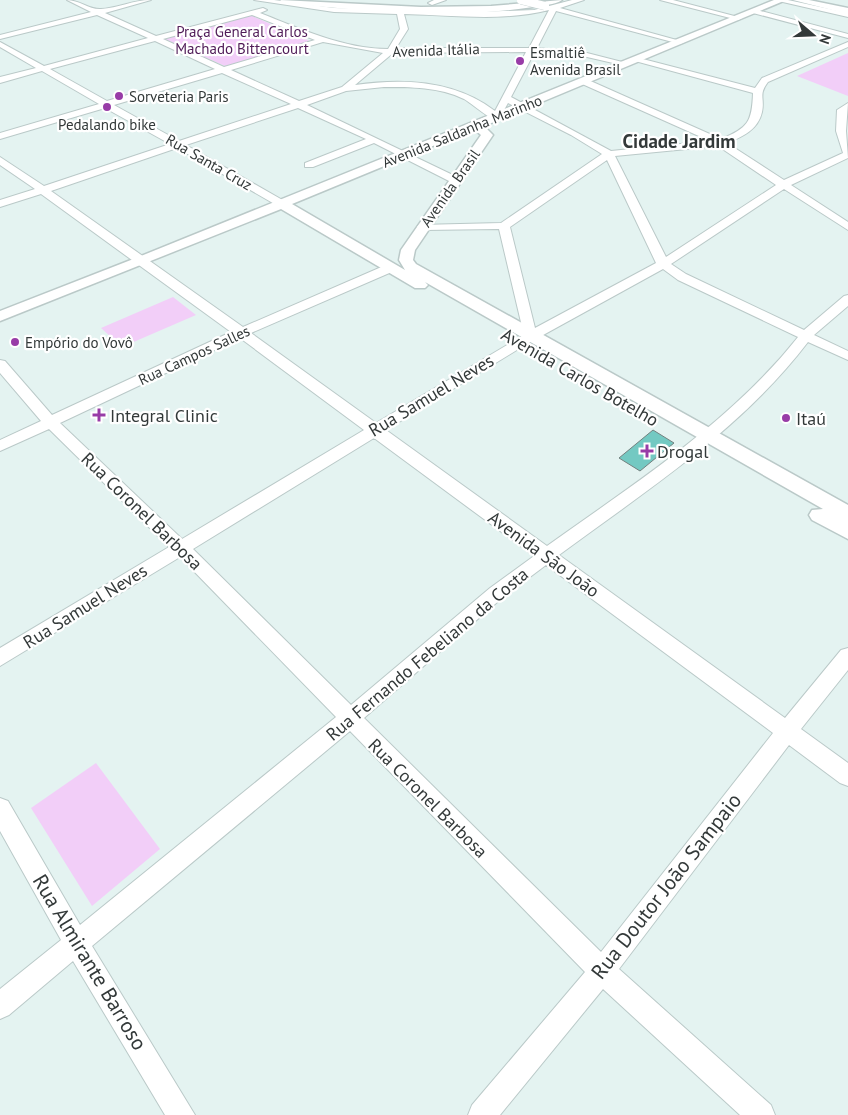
<svg xmlns="http://www.w3.org/2000/svg" width="848" height="1115" font-family="'PT Sans',sans-serif">
  <style>
    .green { fill: #f2cef8 }
    .building { fill: #73c9c2; stroke: #73817f }
    .lines { fill: none; stroke-linecap: round; stroke-linejoin: round }
    .minor-casing { stroke: #bac9c8; stroke-width: 2 }
    .major-casing { stroke: #bac9c8; stroke-width: 3 }
    .minor { fill: #fff; fill-rule: evenodd }
    .major { fill: #fff; fill-rule: evenodd }
    .minor-bridge-casing { stroke: #bac9c8; stroke-width: 9; stroke-linecap: butt }
    .minor-bridge { stroke: #fff; stroke-width: 8 }
    .poi-dot { fill: #983ca7; stroke: #fff; stroke-width: 2 }
    .labels { text-anchor: middle; dominant-baseline: central; stroke-width: 4.5; stroke-linejoin: round; paint-order: stroke }
    .far-park-label { font-size: 15px; fill: #501c58; stroke: #fff }
    .far-street-label { font-size: 15px; fill: #333939; stroke: #fff }
    .far-poi-label { font-size: 15px; fill: #333939; stroke: #fff; text-anchor: start }
    .street-label { font-size: 18px; fill: #333939; stroke: #fff }
    .poi-label { font-size: 18px; fill: #333939; stroke: #fff; text-anchor: start }
    .far-district-label { font-size: 19px; font-weight: bold; fill: #333939; stroke: #fff }
    .near-street-label { font-size: 21px; fill: #333939; stroke: #fff }
  </style>
  <rect width="100%" height="100%" fill="#e4f3f1"/>
  <path class="green" d="M250,15L312,42L225,66L165,39Z
    M848,53V96L797,76Z
    M173,297L196,315L122,347L101,328Z
    M96,763L160,849L92,906L31,808Z"/>
  <path class="building" d="M653,430L674,443L640,471L619,458Z"/>
  <g class="lines">
    <defs>
      <path id="minor" d="M67,0C79,0 90,10 101,9C118,8 133,0 151,0L105,13L156,36L263,8L267,10L260,13C301,29 344,49 388,49L400,29L397,14L334,12L254,0H274L334,8L477,12L534,10L572,0H584L560,8L684,42L680,44L556,11L537,48L587,53L630,64L626,66L587,57L534,53L511,97L611,151L710,141L580,83V79H586L721,139C748,128 752,122 753,93L635,61V57L755,88L762,78L848,42V47L768,82C758,95 765,98 762,112C758,130 742,137 727,143L784,180L843,153L836,131L837,110L848,103L846,131L848,158L791,185L848,222V230L784,189L671,264L686,274L804,330L844,296L848,295V306L814,335L848,351V360L808,342C741,430 647,490 559,555L785,718L841,650L848,648V670L801,729L848,763V786L840,783L789,745L619,969L771,1105L775,1115H740L603,989L500,1115H468L472,1105L585,972L350,731L92,946L195,1115H165L73,961L9,1015L0,1019V989L61,940L0,831V798L8,801L80,925L336,717L180,557L0,666V648L169,547L49,429L0,451V440L41,421L0,373V360L5,361L52,415L231,332L41,194L0,207V200L35,189L0,165V157L44,186L170,144L105,108L0,139V133L99,104L42,71L0,83V77L36,68L0,47V42L44,66L148,38L97,15L0,39V35L91,12ZM549,10L529,48H396L408,29L404,14C451,15 503,22 549,10ZM252,15L315,40L224,67L163,39ZM155,41L215,69L107,101L50,69ZM323,42L383,53L342,87L299,101L231,70ZM526,52L495,111C455,80 403,78 355,85L393,53ZM222,73L291,104L179,141L114,105ZM384,87C410,87 440,87 464,99C474,105 485,116 496,120L499,119L508,103L571,135L602,154L501,223L419,225L417,227L423,230L499,229L524,335L376,423L251,333L394,271L396,268L394,265H386L243,327L51,191L177,148L278,206H286V202L186,145L298,108L366,139L305,163V167H313L374,143L451,182H459V178L307,105L346,91ZM718,146L776,185L666,257L615,156ZM607,160L656,263L535,328L510,227ZM663,269L678,280L798,337C730,423 635,483 547,546L386,430L525,345ZM240,338L364,430L182,539L60,423ZM374,438L534,556L490,588L351,705L193,549ZM546,565L773,733L601,952L364,718L502,598Z
        M434,0H446L432,5L428,3Z
        M660,0H673L742,18L738,20Z
        M774,0H788L848,13V17Z
        M753,9L848,34V38L753,13Z"/>
      <path id="major" d="M280,0L421,7L491,6L562,0C555,5 542,5 533,7C451,20 366,11 284,3Z
        M774,0H786L484,126L493,135L415,250L413,260L416,264L848,505V539L812,520L809,515L812,510L823,509L425,282L428,285L425,288H415L281,209L0,321V311L136,258ZM474,129L481,135L401,250L399,260L405,270L292,204Z
        M793,0H809L848,8V14Z"/>
    </defs>
    <use href="#minor" class="minor-casing"/>
    <use href="#major" class="major-casing"/>
    <use href="#minor" class="minor"/>
    <use href="#major" class="major"/>
    <defs>
      <path id="minor-bridge" d="M521,0L545,6"/>
    </defs>
    <use href="#minor-bridge" class="minor-bridge-casing"/>
    <use href="#minor-bridge" class="minor-bridge"/>
  </g>
  <g class="poi-dot">
    <circle cx="520" cy="61" r="5"/>
    <circle cx="119" cy="96" r="5"/>
    <circle cx="107" cy="107" r="5"/>
    <circle cx="15" cy="342" r="5"/>
    <path d="M96.5 407.5h5v5h5v5h-5v5h-5v-5h-5v-5h5z"/>
    <circle cx="786" cy="418" r="5"/>
    <path d="M644.5 443.5h5v5h5v5h-5v5h-5v-5h-5v-5h5z"/>
  </g>
  <g class="labels">
    <g class="far-park-label">
      <text x="242" y="31">Praça General Carlos<tspan x="242" dy="17">Machado Bittencourt</tspan></text>
    </g>
    <g class="far-street-label">
      <text transform="translate(436 50) rotate(-2)">Avenida Itália</text>
      <text transform="translate(462 131) rotate(-22)">Avenida Saldanha Marinho</text>
      <text transform="translate(209 162) rotate(30)">Rua Santa Cruz</text>
      <text transform="translate(450 188) rotate(-55)">Avenida Brasil</text>
      <text transform="translate(194 355) rotate(-25)">Rua Campos Salles</text>
    </g>
    <g class="far-poi-label">
      <text x="530" y="52">Esmaltiê<tspan x="530" dy="17">Avenida Brasil</tspan></text>
      <text x="129" y="96">Sorveteria Paris</text>
      <text x="107" y="124" text-anchor="middle">Pedalando bike</text>
      <text x="25" y="342">Empório do Vovô</text>
    </g>
    <g class="street-label">
      <text transform="translate(580 377) rotate(30)">Avenida Carlos Botelho</text>
      <text transform="translate(431 395) rotate(-31)">Rua Samuel Neves</text>
      <text transform="translate(142 511) rotate(44)">Rua Coronel Barbosa</text>
      <text transform="translate(544 554) rotate(36)">Avenida São João</text>
      <text transform="translate(85 606) rotate(-32)">Rua Samuel Neves</text>
      <text transform="translate(427 654) rotate(-40)">Rua Fernando Febeliano da Costa</text>
      <text transform="translate(428 798) rotate(45)">Rua Coronel Barbosa</text>
    </g>
    <g class="poi-label">
      <text x="110" y="415">Integral Clinic</text>
      <text x="796" y="418">Itaú</text>
      <text x="657" y="451">Drogal</text>
    </g>
    <g class="far-district-label">
      <text x="679" y="141">Cidade Jardim</text>
    </g>
    <g class="near-street-label">
      <text transform="translate(666 886) rotate(-52)">Rua Doutor João Sampaio</text>
      <text transform="translate(90 962) rotate(59)">Rua Almirante Barroso</text>
    </g>
  </g>
  <g transform="translate(813 35) rotate(109)" stroke="#ffffff" stroke-width="4" paint-order="stroke">
  <path d="M0-4L9 19L0 12L-9 19Z" fill="#333939"/>
  <text y="-8" font-size="14" font-weight="bold" text-anchor="middle" fill="#333939">N</text>
  </g>
</svg>
